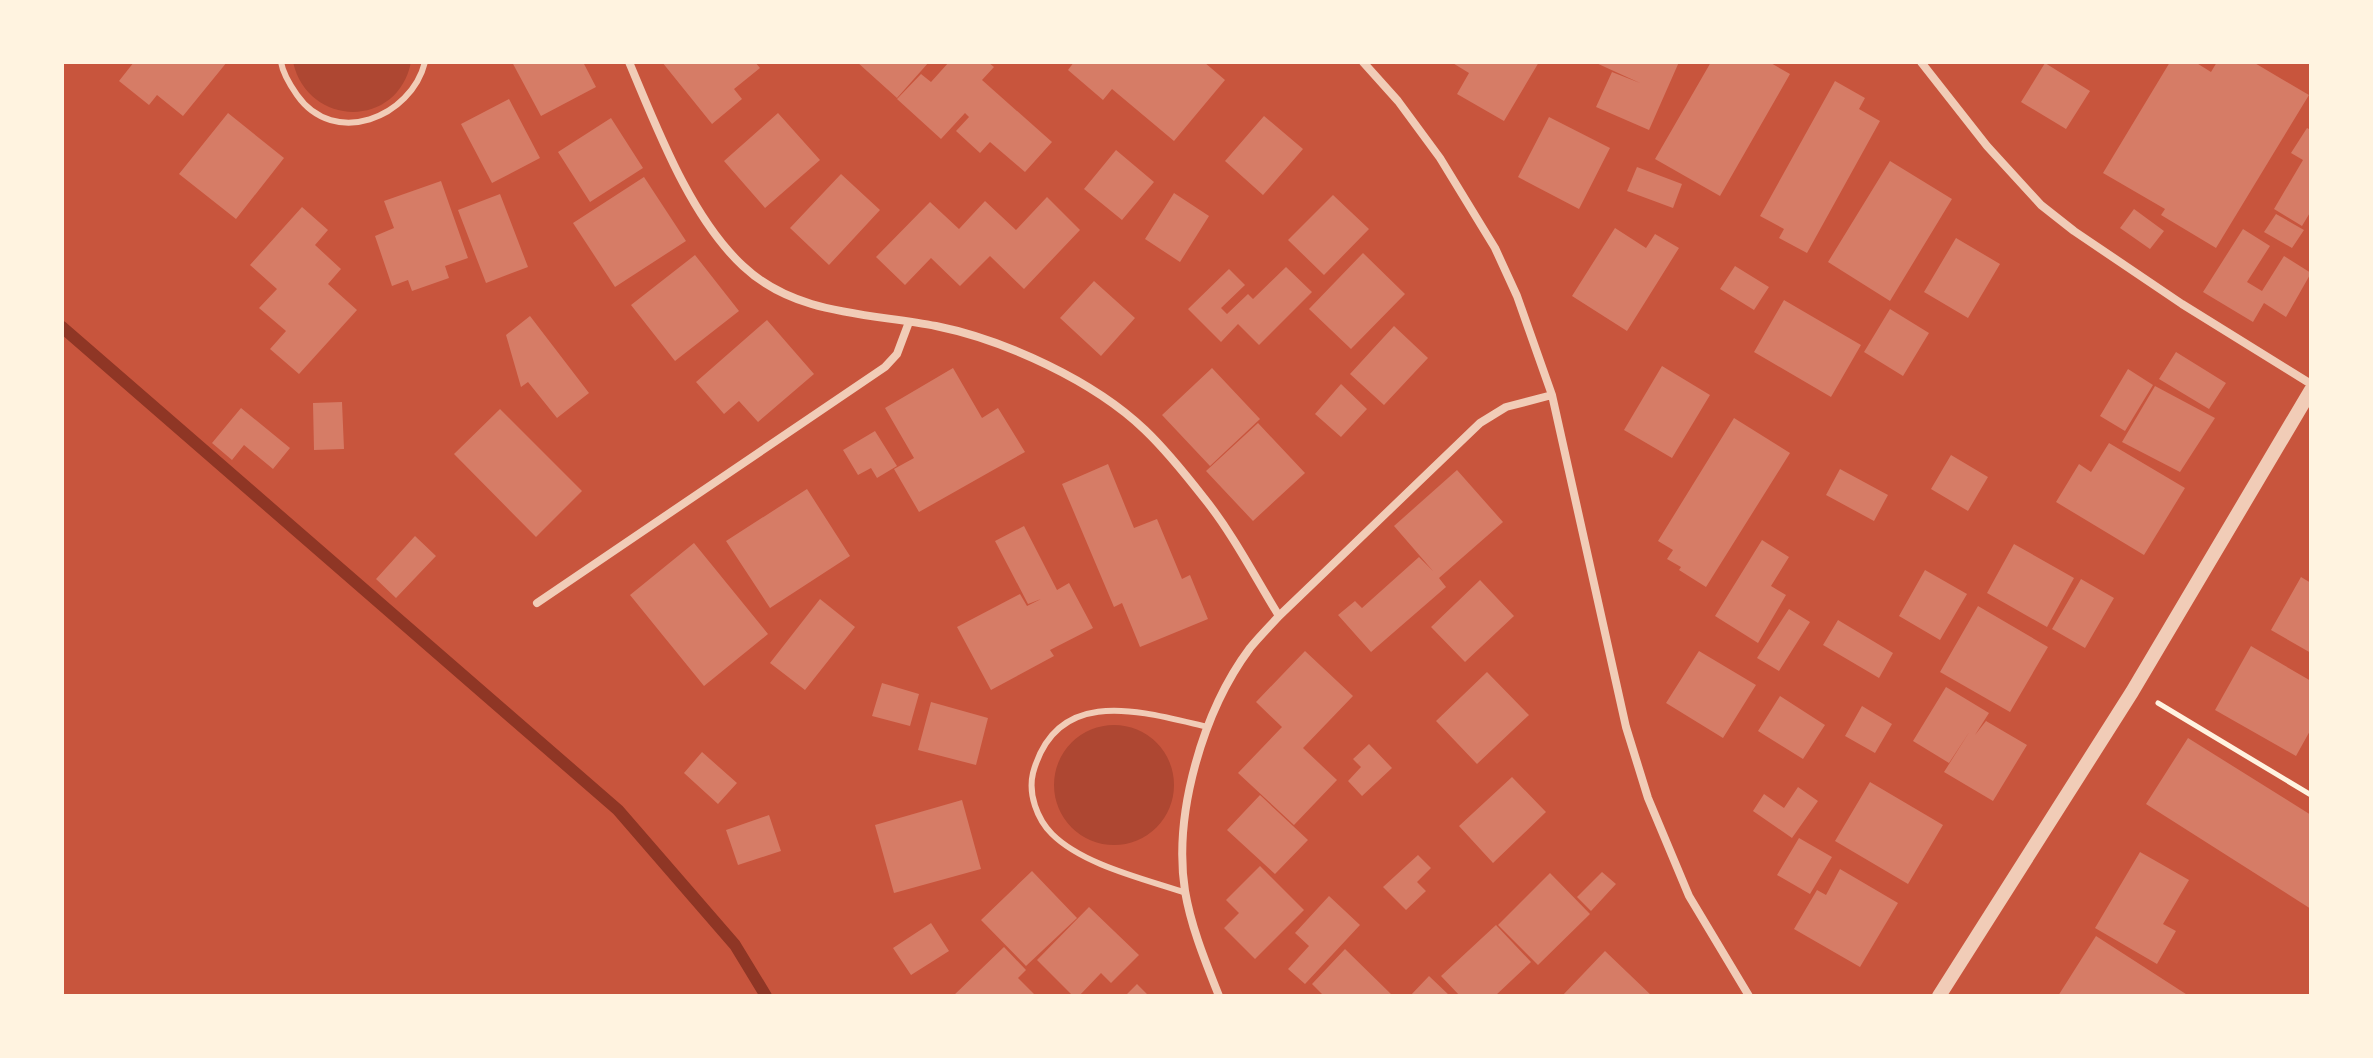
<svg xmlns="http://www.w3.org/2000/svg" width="2373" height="1058" font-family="'DM Sans',sans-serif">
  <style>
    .green { fill: #ae4732 }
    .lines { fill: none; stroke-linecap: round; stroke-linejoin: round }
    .stream { stroke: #8f3625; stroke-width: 12 }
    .building { fill: #d67c66 }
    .path { stroke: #fff3e0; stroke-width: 5 }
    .service { stroke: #f1ccb7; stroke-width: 6 }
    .minor { stroke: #f1ccb7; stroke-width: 8 }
    .tertiary { stroke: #f1ccb7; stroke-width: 14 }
  </style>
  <rect width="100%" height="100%" fill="#c8553d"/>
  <path class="green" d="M293,62H411C398,129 308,128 293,62Z
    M1054 785a60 60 0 1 1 120 0a60 60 0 1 1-120 0Z"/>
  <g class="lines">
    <path class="stream" d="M62,327L618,810L735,945L766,996"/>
  </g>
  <path class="building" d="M134,62H227L183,116L157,95L149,105L119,81Z
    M512,62H583L596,87L541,116Z
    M662,62H755L760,68L734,89L742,99L712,124Z
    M857,62H929L897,98Z
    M949,62H988L994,67L982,80L1052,142L1025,172L990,142L980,153L956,131L969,117L965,113L941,139L897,99L921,74L931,82Z
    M1074,62H1204L1225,80L1174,141L1112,89L1103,100L1068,70Z
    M1451,62H1539L1504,121L1457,94L1469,73Z
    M1594,62H1679L1649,130L1596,107L1612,72L1640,83Z
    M1711,62H1769L1790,74L1720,196L1655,159Z
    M2170,62H2195L2211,72L2217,62H2253L2309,95L2216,248L2161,215L2165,209L2103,173Z
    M2045,63L2090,91L2066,129L2021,102Z
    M1835,81L1865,98L1859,109L1880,121L1807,253L1779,238L1784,229L1760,216Z
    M509,99L540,158L492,183L461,124Z
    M228,113L284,158L236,219L179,174Z
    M778,113L820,160L765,208L724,161Z
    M1264,116L1303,149L1263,195L1225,161Z
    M1549,117L1610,148L1579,209L1518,177Z
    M611,118L643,168L590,202L558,152Z
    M2307,128L2311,130V211L2302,226L2274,209L2303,160L2291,153Z
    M1116,150L1154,182L1122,220L1084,189Z
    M1890,161L1952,199L1890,301L1828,262Z
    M1637,167L1682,184L1673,208L1627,191Z
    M841,174L880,210L829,265L790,228Z
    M644,177L686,241L615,287L573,223Z
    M441,181L468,258L445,266L449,278L412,291L408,280L392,286L375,236L394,228L384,201Z
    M1174,193L1209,216L1180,262L1145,239Z
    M500,194L528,267L486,283L458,210Z
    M1333,195L1369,229L1324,275L1288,240Z
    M1047,197L1080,230L1024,289L990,256L960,286L931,258L905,285L876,257L930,202L959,229L985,201L1016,230Z
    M302,207L328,230L315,245L341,269L328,284L357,310L299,374L270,349L286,331L259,308L277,289L250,265Z
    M2134,209L2164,231L2150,249L2120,228Z
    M2276,214L2304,230L2292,248L2264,232Z
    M1615,228L1646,248L1655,234L1679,248L1627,331L1572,296Z
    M2243,229L2270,246L2247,282L2262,291L2284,256L2311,273L2286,317L2264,303L2253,322L2203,292Z
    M1956,238L2000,264L1968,318L1924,292Z
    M1363,253L1405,294L1351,349L1309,309Z
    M695,255L739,311L675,361L631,305Z
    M1735,266L1769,287L1754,310L1720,289Z
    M1286,267L1312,292L1259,345L1238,324L1221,342L1188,309L1229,269L1245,285L1221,308L1227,314L1248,294L1253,299Z
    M1094,281L1135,318L1101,356L1060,318Z
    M1784,300L1861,345L1831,397L1754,352Z
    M1890,309L1929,333L1903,376L1864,352Z
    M530,316L589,393L557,418L528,382L521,387L506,335Z
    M767,320L814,374L758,422L739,401L724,414L696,382Z
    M1394,326L1428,358L1384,405L1350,374Z
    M2176,352L2226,383L2209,409L2159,379Z
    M1662,366L1710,395L1672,458L1624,430Z
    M953,368L982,418L998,408L1025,452L919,512L894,469L914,458L885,408Z
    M1212,368L1260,419L1210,466L1162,415Z
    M2128,369L2153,385L2125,431L2100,416Z
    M1341,384L1367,409L1341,437L1315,414Z
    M2155,386L2215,418L2180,472L2122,442Z
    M342,402L344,449L314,450L313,403Z
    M241,408L290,448L273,469L244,445L232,460L212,443Z
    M500,409L582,491L536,537L454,454Z
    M1734,418L1790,453L1706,587L1679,570L1681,567L1667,559L1673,550L1658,541Z
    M1258,423L1305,473L1253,521L1206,471Z
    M875,431L897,466L877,478L871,468L858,475L843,450Z
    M2109,443L2185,488L2144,555L2056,502L2079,464L2091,472Z
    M1951,455L1988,477L1968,511L1931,489Z
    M1108,464L1134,528L1157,519L1182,579L1190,575L1208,619L1140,647L1122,603L1114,607L1062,484Z
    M1840,469L1888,495L1874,521L1826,495Z
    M1457,470L1503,522L1439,578L1446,587L1371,652L1338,615L1355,601L1362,608L1419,557L1433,571L1394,526Z
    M807,489L850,556L770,608L726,541Z
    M1024,526L1057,590L1069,583L1093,628L1050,650L1054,656L991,690L957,627L1020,594L1027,606L1041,599L1028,604L995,541Z
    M415,536L436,556L396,598L376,579Z
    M1762,540L1789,557L1771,586L1786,595L1758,643L1715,616Z
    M694,543L768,634L704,686L630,595Z
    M2014,544L2074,578L2047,627L1987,593Z
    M1925,570L1967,594L1940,640L1899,616Z
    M2301,577L2311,583V653L2271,630Z
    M2081,579L2114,598L2085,648L2052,629Z
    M1480,580L1514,616L1465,662L1431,627Z
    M820,599L855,627L805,690L770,663Z
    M1978,606L2048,647L2010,712L1940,672Z
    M1789,609L1810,622L1779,671L1757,658Z
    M1838,620L1893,653L1879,678L1823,645Z
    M2251,646L2311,681V729L2296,756L2215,710Z
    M1305,651L1353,696L1303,748L1337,780L1294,825L1238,773L1282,727L1256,702Z
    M1699,651L1756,685L1723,738L1666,703Z
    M1487,672L1529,715L1477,764L1436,721Z
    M882,683L919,694L910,726L872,716Z
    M1946,687L1989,713L1975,735L1986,721L2027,745L1993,801L1944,772L1970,731L1949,763L1913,741Z
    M1780,696L1825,725L1803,759L1758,731Z
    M931,702L988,718L976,765L918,750Z
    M1862,706L1892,724L1875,753L1845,736Z
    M2188,738L2311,815V909L2146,804Z
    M1369,744L1392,768L1362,796L1348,781L1361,767L1353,759Z
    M702,752L737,783L718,804L684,773Z
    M1512,777L1546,812L1493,863L1459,826Z
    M1870,782L1943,825L1908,884L1835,841Z
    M1798,787L1818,801L1792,838L1753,811L1764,794L1784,808Z
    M1260,795L1308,840L1275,874L1227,830Z
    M962,800L981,869L894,893L875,825Z
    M769,815L781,851L738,865L726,830Z
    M1799,838L1832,857L1810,894L1777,875Z
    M2140,852L2189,880L2163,924L2176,931L2157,964L2095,928Z
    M1418,855L1431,868L1417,882L1426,891L1406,910L1383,887Z
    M1260,866L1304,910L1255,959L1224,928L1239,913L1226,900Z
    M1840,869L1898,903L1860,967L1794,929L1817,890L1826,895Z
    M1032,871L1077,918L1026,966L981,920Z
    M1602,872L1616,884L1591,911L1577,897Z
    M1550,873L1590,914L1538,965L1498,925Z
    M1329,896L1360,925L1305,984L1288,969L1309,946L1295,933Z
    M1089,907L1139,955L1111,983L1101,973L1079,996H1073L1037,960Z
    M931,923L949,951L911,975L893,948Z
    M1496,925L1531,962L1495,996H1460L1441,976Z
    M2096,936L2189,996H2058Z
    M1004,947L1026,970L1018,978L1036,996H953Z
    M1345,949L1393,996H1324L1312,984Z
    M1605,951L1652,996H1562Z
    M1429,976L1450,996H1410Z
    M1137,984L1149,996H1125Z"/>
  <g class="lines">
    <path class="path" d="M2158,703L2311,795"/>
    <path class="service" d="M281,62C283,74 290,85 297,95C334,148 411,118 425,62
      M1186,893C1145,879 1083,865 1052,834C1037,819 1028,794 1033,773C1057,684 1143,712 1208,727"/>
    <path class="minor" d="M629,62C657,128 690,217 743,266C796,316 870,313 936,326C1005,340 1094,381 1145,430C1167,451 1186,475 1204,498C1233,534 1255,577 1279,616
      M1363,62L1398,101L1440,158L1495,248L1517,296L1552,395L1626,727L1648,798L1689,896L1749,996
      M1921,62L1987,146L2041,205L2074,231L2182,304L2311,384
      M537,603L885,367L897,354L909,322
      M1219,996C1206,963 1191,927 1185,891C1173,814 1203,711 1250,648C1259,637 1269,627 1279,616L1480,423L1506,407L1552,395"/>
    <path class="tertiary" d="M1939,996L2132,692L2311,390"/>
  </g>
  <rect width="2373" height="1058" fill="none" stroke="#fff3e0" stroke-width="128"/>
</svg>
